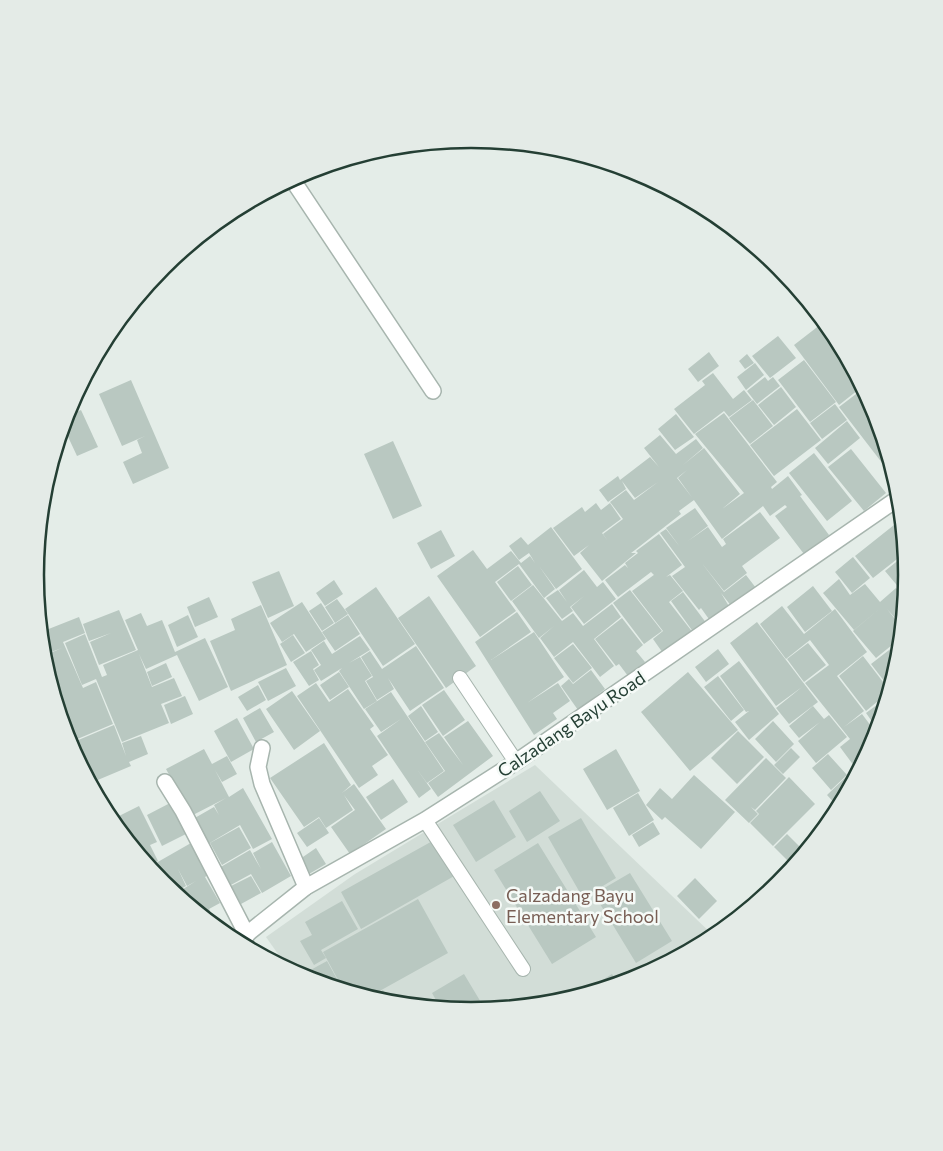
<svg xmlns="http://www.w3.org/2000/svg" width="943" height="1151" font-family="Commissioner,sans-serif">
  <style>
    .built { fill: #d2ddd7 }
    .building { fill: #b9c8c1 }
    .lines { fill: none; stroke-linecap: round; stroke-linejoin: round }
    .service-casing { stroke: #a7b5ae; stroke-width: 16 }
    .minor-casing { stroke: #a7b5ae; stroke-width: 18 }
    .tertiary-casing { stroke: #a7b5ae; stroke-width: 18 }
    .service { stroke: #fff; stroke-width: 14 }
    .minor { stroke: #fff; stroke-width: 15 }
    .tertiary { stroke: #fff; stroke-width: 15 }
    .education-dot { fill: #8d6e63; stroke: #f5faf7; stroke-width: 2 }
    .labels { text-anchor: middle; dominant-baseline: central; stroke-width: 5; stroke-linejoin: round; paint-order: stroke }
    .street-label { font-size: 18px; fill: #243f34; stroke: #f5faf7 }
    .education-label { font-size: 18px; fill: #785e54; stroke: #f5faf7; text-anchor: start }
    .rim { fill: none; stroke: #243f34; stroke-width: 2.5 }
  </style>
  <rect width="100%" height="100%" fill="#e4ede8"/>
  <path class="built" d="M535,765L715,937L638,979L556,1004L471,1012L386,1004L304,979L290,971L266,937L355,874Z"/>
  <path class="building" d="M825,321L835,333L863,386L839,405L794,345Z
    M778,336L796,358L770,378L752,356Z
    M709,352L719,366L698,382L688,369Z
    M747,354L754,363L745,369L739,361Z
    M804,360L836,402L810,422L778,380Z
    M755,363L764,375L746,390L737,377Z
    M713,373L733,399L744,390L752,400L729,417L724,411L694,434L674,409L705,385L702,381Z
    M765,377L768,381L773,377L780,386L757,404L747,391Z
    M131,380L169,468L133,484L123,462L142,453L137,440L145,436L122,446L99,394Z
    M781,387L796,407L774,425L758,405Z
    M864,388L875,409L892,464L886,468L839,407Z
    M73,399L78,409L66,415L68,408Z
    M753,400L773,426L750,444L729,418Z
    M835,404L847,420L822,439L810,423Z
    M797,409L821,440L774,476L750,445Z
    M81,410L98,447L77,456L63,426L66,417Z
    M724,413L777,482L771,487L772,489L788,476L802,495L800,496L829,535L804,554L775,516L787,507L785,505L770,516L763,506L722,539L678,478L687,470L677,478L694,500L679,511L681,514L635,550L633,547L635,550L631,553H636L602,581L580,553L589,545L574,556L553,528L582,507L585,512L596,503L601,510L610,503L621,519L602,533L608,541L603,534L623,519L610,502L626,490L634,500L658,482L635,498L622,481L626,489L608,502L599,490L618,476L620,480L650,457L659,467L644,448L660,435L676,454L696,439L703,448L683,465L704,448L740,494L722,509L744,493L695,434Z
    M676,414L694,437L675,450L658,429Z
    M847,421L860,438L828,464L815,448Z
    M393,441L422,506L393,519L364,454Z
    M851,449L886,493L864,511L828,467Z
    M814,453L852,501L827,521L789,473Z
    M695,508L708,526L688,541L708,527L722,547L726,544L723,539L760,512L780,538L742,566L747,573L724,591L701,562L724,592L746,575L756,588L732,607L721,593L730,608L711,622L701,608L699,610L672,576L685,567L660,533L666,529L680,547L666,528Z
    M903,523L904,538L900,534L904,539L906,552L873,578L855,556L894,525L896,528Z
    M551,527L582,569L556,589L539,566L555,589L544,598L519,564L495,582L516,611L480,637L437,576L473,550L487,569L511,551L521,563L530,556L535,563L529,553L519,560L509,546L521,537L528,545Z
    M441,530L455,556L431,569L417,543Z
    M659,534L682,565L666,577L670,575L683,591L669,602L694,634L665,656L653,639L663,631L632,591L662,569L654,575L651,572L618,597L605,580L625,565L628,568L625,563L638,553L636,551Z
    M906,554L908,576L906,596L885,571Z
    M853,557L870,578L852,593L835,572Z
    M518,566L532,585L511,601L497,582Z
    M584,570L597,587L603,582L616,599L584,624L571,607L584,596L570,607L573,611L562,619L546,598L558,590L567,602L559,590Z
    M279,571L294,606L268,618L252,582Z
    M839,579L850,595L865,584L880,602L896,588L906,599L903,627L887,609L903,629L902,637L892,645L890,643L892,645L876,658L853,631L884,605L854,630L823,593Z
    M334,580L343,594L325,606L316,593Z
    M533,585L562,621L573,613L583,626L612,604L621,617L594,639L614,666L600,677L573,642L554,657L540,638L554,626L539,638L512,601Z
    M813,586L832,611L805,632L787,607Z
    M376,587L415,644L383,666L345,609Z
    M630,590L662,631L644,644L613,603Z
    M683,592L707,624L694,633L671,601Z
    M429,596L476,666L446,688L398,618Z
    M209,597L218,617L195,627L187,607Z
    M337,599L348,614L335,623L325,607Z
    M302,602L326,639L306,652L294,634L282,642L270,623Z
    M321,603L334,623L322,631L309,611Z
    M261,605L287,665L231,691L210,641L235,630L231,619Z
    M782,606L804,634L835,609L867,652L837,676L864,711L844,727L862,714L877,734L862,766L857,770L840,747L850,739L805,683L829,665L810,640L786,659L760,624Z
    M119,610L136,650L99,665L90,642L111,633L89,641L83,624Z
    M517,612L531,632L491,660L534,632L564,677L527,703L558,683L570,701L553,713L557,719L534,735L475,642Z
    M141,613L147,626L162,620L175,652L205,638L228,687L199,701L177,655L146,669L139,654L152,687L174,678L182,696L161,704L169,723L122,742L96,679L82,685L65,643L85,634L102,677L107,675L103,665L138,650L125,620Z
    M188,615L198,637L177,647L168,625Z
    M348,615L360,634L335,651L322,632Z
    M79,617L85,633L63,642L83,688L96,682L113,724L75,740L52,689L43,660V656L62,648L43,655L41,632Z
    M622,618L643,645L636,651L645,662L628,676L619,664L616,666L595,639Z
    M757,622L818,702L789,724L776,708L802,687L776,706L730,643Z
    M293,635L305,653L291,662L280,644Z
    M360,636L370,650L349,663L360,657L372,676L365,681L377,701L364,709L339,671L342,668L321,681L314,670L321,665L311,650L324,641L332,654Z
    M902,639L900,655L893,646Z
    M808,643L826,665L804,682L787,659Z
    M573,644L592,668L573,683L554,658Z
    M416,646L444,688L410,711L388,678L394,689L377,700L366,681L373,677L361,657L370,651L382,669Z
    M893,647L900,656L891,690L871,664Z
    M718,649L729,664L706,682L695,667Z
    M311,651L319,665L313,669L319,680L309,686L293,662Z
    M863,656L890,691L866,711L839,676Z
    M739,661L779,714L749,740L735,722L749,711L746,712L720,676Z
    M166,663L172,677L152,686L147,672Z
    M286,668L296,686L268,701L258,682Z
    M591,670L605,689L578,710L561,686L569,679L573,684Z
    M339,672L349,687L330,700L320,685Z
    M688,672L738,730L690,771L641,712Z
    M718,676L744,710L731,721L704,687Z
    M316,683L329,702L348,689L374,726L370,729L388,755L372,766L378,775L359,788L297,696Z
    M258,685L266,700L247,711L238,697Z
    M444,690L465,720L443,736L422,705Z
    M292,691L320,731L294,750L266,709Z
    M391,692L444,771L427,783L416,768L431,789L419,798L377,736L401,719L381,732L365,709Z
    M185,696L193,714L171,724L164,705Z
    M889,696L878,730L866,713Z
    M421,706L438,732L425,741L408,716Z
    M813,706L824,719L829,715L847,737L816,763L798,741L820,722L799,738L789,726Z
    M260,708L274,732L256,742L243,718Z
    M237,718L254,749L231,762L214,731Z
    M468,721L493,756L438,797L428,783L445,771L425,742L439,733L463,765L444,737Z
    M773,721L794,744L776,762L755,739Z
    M114,725L126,756L122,743L141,736L148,754L129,762L131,766L93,782L76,741Z
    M738,731L764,757L737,784L711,758Z
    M324,743L351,785L342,793L354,784L386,829L350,854L331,827L355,810L344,795L353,810L326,828L319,817L304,827L270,778Z
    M791,748L800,757L783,774L774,765Z
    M204,749L212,764L227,756L237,774L222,782L215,770L229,797L243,788L272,839L253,849L240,825L208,844L193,819L214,807L219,815L214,805L226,798L191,816L166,769Z
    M616,749L640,791L607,810L583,769Z
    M828,754L847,775L831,790L812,768Z
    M766,758L786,778L755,810L751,807L758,814L749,823L725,800Z
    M694,775L735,812L701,849L665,817L662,820L646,805L660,788L672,799Z
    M848,775L854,782L843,801L838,807L827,795Z
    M789,777L815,804L773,846L750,823L759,814L756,811Z
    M393,779L408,802L381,820L366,797Z
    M540,791L560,821L527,842L509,811Z
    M638,793L654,820L629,836L613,808Z
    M494,800L516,837L476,862L453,825Z
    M172,802L188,833L162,846L147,815Z
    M139,806L157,842L150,845L158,861L148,866L130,844L117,817Z
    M319,818L329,833L307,847L297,833Z
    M581,818L616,878L583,898L548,837Z
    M653,822L660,834L639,847L632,835Z
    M239,827L251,848L222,865L210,843Z
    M787,834L806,853L794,867L774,847Z
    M436,839L456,875L361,929L341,892Z
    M272,842L291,876L262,893L251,874L229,886L219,868L250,850L261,869L253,853Z
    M191,843L208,875L205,877L220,903L209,909L216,922L212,925L189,906L183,895L187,904L175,894L196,881L187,886L178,869L186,886L174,893L149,867Z
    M538,843L596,937L552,964L494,870Z
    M316,848L326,864L309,874L300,859Z
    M630,873L672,941L636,963L594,894Z
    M251,876L261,893L241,904L231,886Z
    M695,878L717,901L699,919L677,896Z
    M418,899L448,953L367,998L344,991L323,952Z
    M342,901L358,929L321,950L326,958L314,965L300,941L312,935L305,922Z
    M327,961L343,990L309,980L305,973Z
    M464,974L482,1004L469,1012L441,1009L432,993Z
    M612,974L619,985L574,998Z
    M383,990L392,1004L370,999Z"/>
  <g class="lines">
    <defs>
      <path id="service" d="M460,678L516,762
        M425,820L523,969"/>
      <path id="minor" d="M292,179L433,391
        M262,748L258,767L262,784L306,887
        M165,782L183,811L247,935"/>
      <path id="tertiary" d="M237,942L306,887L425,820L516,762L900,497"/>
    </defs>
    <use href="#service" class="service-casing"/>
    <use href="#minor" class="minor-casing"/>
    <use href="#tertiary" class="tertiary-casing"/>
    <use href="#service" class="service"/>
    <use href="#minor" class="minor"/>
    <use href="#tertiary" class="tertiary"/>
  </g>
  <circle class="education-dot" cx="496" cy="905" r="5"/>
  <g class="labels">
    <g class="street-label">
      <text transform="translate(571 724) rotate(-34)">Calzadang Bayu Road</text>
    </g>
    <g class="education-label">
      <text x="506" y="895">Calzadang Bayu<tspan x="506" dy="21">Elementary School</tspan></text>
    </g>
  </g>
  <path d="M0 0H943V1151H0ZM44 575a427 427 0 1 1 854 0a427 427 0 1 1-854 0Z" fill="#e4ebe7" fill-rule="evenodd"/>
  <path class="rim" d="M44 575a427 427 0 1 1 854 0a427 427 0 1 1-854 0Z"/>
</svg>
